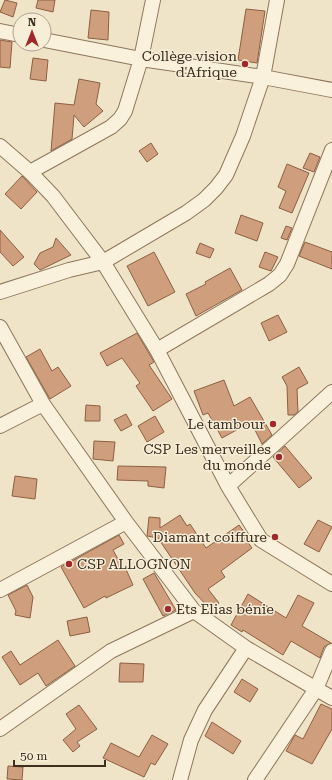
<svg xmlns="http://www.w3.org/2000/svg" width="332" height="780" font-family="'Roboto Serif',serif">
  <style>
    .building { fill: #cf9f7d; stroke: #8d5f41 }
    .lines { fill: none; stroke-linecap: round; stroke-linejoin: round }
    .minor-casing { stroke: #8d765c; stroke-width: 16 }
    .minor { stroke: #faf1dc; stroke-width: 14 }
    .poi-dot { fill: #9e2a2b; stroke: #f7eed8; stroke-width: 1.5 }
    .labels { text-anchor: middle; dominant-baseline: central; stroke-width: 3; stroke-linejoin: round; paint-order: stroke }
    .poi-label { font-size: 14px; fill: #3d2e20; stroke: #f7eed8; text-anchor: end }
  </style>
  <rect width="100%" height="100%" fill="#f0e4c8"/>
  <path class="building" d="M5,0L17,3L13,17L0,12Z
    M38,0H55L53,12L36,8Z
    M246,9L265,11L257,63L238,60Z
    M91,10L109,12L108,40L88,38Z
    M0,40L12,42L10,68L0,67Z
    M33,58L48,60L46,81L30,79Z
    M79,79L100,83L96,104L103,111L84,127L74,115L72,139L51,151L55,103L74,105Z
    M151,143L158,154L147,162L139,151Z
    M310,153L320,157L314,172L303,168Z
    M287,164L309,173L292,213L279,208L286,191L278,187Z
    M22,176L37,192L21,209L5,194Z
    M241,215L263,223L257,241L235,233Z
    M286,226L292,228L287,240L281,238Z
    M0,230L24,257L13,266L0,252Z
    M56,238L71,255L40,270L34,264L40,253L53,247Z
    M305,242L332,252V269L299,256Z
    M200,243L214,249L210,258L196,253Z
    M154,252L175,292L148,306L127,266Z
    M265,252L278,257L271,271L259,267Z
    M230,268L242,290L196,316L186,294L206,284L205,282Z
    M278,315L287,332L269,341L261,323Z
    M137,333L154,362L149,365L172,399L153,411L136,386L140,383L122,358L107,366L100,353Z
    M40,349L52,371L58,367L71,386L50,399L26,357Z
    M299,367L308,383L297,389L298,412L294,415H288L287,386L282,377Z
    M224,380L234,406L250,397L272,435L262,444L251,422L222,438L208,413L203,415L194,391Z
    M86,405L100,406V421H85Z
    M126,414L132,425L121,431L114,420Z
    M155,416L164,432L147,442L138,426Z
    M94,441L115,442L113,461L93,459Z
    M285,446L312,478L299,488L273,457Z
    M118,466L166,467L164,488L148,486V481L117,480Z
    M15,476L37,479L35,499L12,496Z
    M180,515L187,526L190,524L206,548L239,525L249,539L247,541L252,548L221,571L225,577L208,589L219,603L211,610L195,593L158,538L147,536L149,517L160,518V528Z
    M318,520L332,527L319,552L304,544Z
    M119,535L124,544L113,550L123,568L125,567L133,585L106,598L105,596L84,608L61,567Z
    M154,573L176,610L163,616L143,579Z
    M27,585L33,597L30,618L15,615L16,611L8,595Z
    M248,594L286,618L298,595L314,603L302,626L331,643L324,647L320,658L291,641L283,655L243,630L242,632L231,625Z
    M87,617L90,632L70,636L67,621Z
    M58,640L75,666L46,686L38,673L20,685L2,657L11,651L20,665Z
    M120,663L144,664L143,682H119Z
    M242,679L258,689L250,702L234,692Z
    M321,704L332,709V729L312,764L286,751L295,735L303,739Z
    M79,705L97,729L77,742L80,746L73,752L63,740L76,729L66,714Z
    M212,722L241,741L233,754L205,736Z
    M152,735L168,744L155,765L151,763L144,777L103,758L111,743L139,757Z
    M8,766L23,767L22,780L7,779Z"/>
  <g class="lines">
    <defs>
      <path id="minor" d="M0,31L20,35
        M44,40L141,59L263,77L332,90
        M0,146L30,172L53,196L103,262L157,350L228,486L261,540L332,584
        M30,172L111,127L120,119L125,111L141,59L153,0
        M0,292L69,270L103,262L186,213L204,200L216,188L226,175L243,136L263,77L277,0
        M0,327L43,404L126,522L194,611L246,648L332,698
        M157,350L269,284L280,275L287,264L332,150
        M0,426L43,404
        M228,486L332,392
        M0,590L126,522
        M0,729L111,651L194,611
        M180,780L191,740L205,710L246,648
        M255,780L316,689L332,651"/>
    </defs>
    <use href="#minor" class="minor-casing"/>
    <use href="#minor" class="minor"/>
  </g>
  <g class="poi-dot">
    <circle cx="245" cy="64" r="4"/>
    <circle cx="273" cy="424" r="4"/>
    <circle cx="279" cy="457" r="4"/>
    <circle cx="275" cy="537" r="4"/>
    <circle cx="69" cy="564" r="4"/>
    <circle cx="168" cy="609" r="4"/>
  </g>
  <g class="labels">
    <g class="poi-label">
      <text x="237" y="56">Collège vision<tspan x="237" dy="16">d'Afrique</tspan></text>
      <text x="265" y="424">Le tambour</text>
      <text x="271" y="449">CSP Les merveilles<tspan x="271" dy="16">du monde</tspan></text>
      <text x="267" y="537">Diamant coiffure</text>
      <text x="77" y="564" text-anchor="start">CSP ALLOGNON</text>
      <text x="176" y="609" text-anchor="start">Ets Elias bénie</text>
    </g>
  </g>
  <g transform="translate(32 32)"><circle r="19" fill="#f7eed8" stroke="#ada18e"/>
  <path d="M0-3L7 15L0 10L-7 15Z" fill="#9e2a2b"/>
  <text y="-6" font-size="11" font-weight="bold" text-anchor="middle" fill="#3d2e20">N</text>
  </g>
  <path d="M14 760v6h91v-6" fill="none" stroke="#3d2e20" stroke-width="2"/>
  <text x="20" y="760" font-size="12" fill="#3d2e20" stroke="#f7eed8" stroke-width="3" paint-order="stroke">50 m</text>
</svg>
